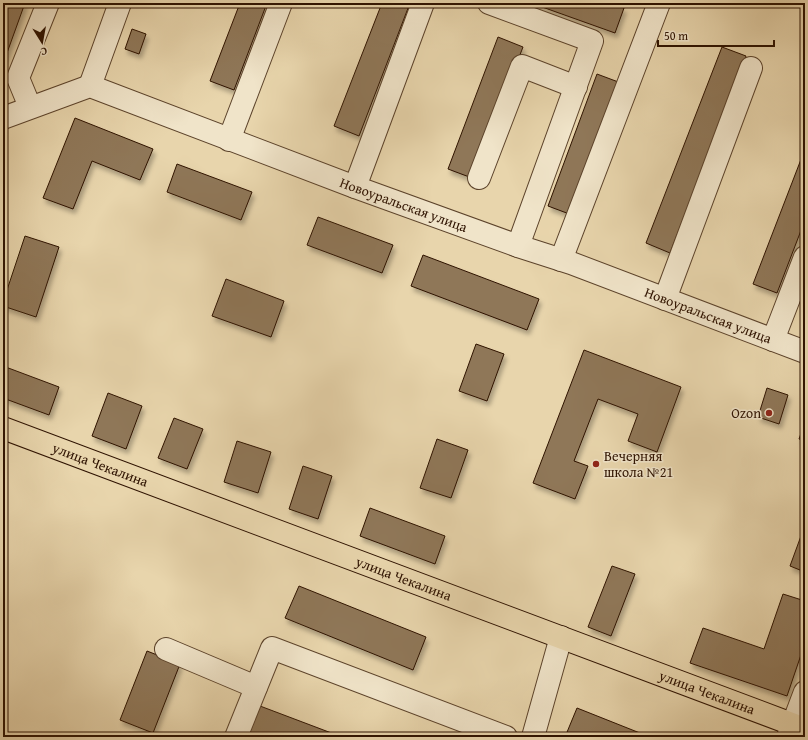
<svg xmlns="http://www.w3.org/2000/svg" width="808" height="740" font-family="'Gentium Book Plus',serif">
  <style>
    .building { fill: #8f7759; stroke: #2e1200; filter: url(#shadow) }
    .lines { fill: none; stroke-linecap: round; stroke-linejoin: round }
    .minor-casing { stroke: #5c432b; stroke-width: 24 }
    .major-casing { stroke: #2e1200; stroke-width: 24 }
    .minor { stroke: #f0e4c9; stroke-width: 22 }
    .major { stroke: #e8d5ac; stroke-width: 22 }
    .poi-dot { fill: #8f2418; stroke: #f0e4c9; stroke-width: 1.5 }
    .labels { text-anchor: middle; dominant-baseline: central; stroke-width: 3; stroke-linejoin: round; paint-order: stroke }
    .street-label { font-size: 14px; fill: #2e1200; stroke: #f0e4c9 }
    .poi-label { font-size: 14px; fill: #2e1200; stroke: #f0e4c9; text-anchor: end }
  </style>
  <defs>
    <filter id="shadow"><feDropShadow dx="2.5" dy="4.5" stdDeviation="2" flood-color="#0004"/></filter>
  </defs>
  <rect width="100%" height="100%" fill="#e8d5ac"/>
  <filter id="stains"><feTurbulence type="fractalNoise" baseFrequency=".005" numOctaves="4"/><feColorMatrix values="0 0 0 0 .2 0 0 0 0 .09 0 0 0 0 .02 0 0 0 .5 -.17"/></filter>
  <radialGradient id="worn" r=".72"><stop offset=".6" stop-color="#630" stop-opacity="0"/><stop offset="1" stop-color="#630" stop-opacity=".3"/></radialGradient>
  <path class="building" d="M3,3H25L3,64Z
    M240,3H267L234,90L210,81Z
    M382,3H410L359,136L334,126Z
    M531,3H608L624,8L615,33Z
    M132,29L146,34L139,54L125,49Z
    M498,37L523,47L472,178L448,169Z
    M722,47L746,56L670,253L646,243Z
    M597,74L621,83L572,215L548,206Z
    M75,118L153,149L140,180L92,161L73,209L43,198Z
    M805,149V220L777,293L753,284Z
    M177,164L252,192L241,220L167,192Z
    M318,217L393,245L382,273L307,245Z
    M25,236L59,247L36,317L3,306V302Z
    M423,255L539,299L527,330L411,286Z
    M226,279L284,301L271,337L212,316Z
    M476,344L504,354L487,401L459,391Z
    M584,350L681,387L657,452L628,441L638,414L598,399L574,461L588,466L575,499L533,483Z
    M3,366L59,387L49,415L3,398Z
    M767,388L788,395L779,424L758,417Z
    M108,393L142,406L126,449L92,436Z
    M174,418L203,429L187,469L158,458Z
    M805,422V441L799,439Z
    M437,439L468,450L451,498L420,488Z
    M237,441L271,452L258,493L224,482Z
    M303,466L332,476L318,519L289,509Z
    M370,508L445,536L435,564L360,536Z
    M805,525V572L790,566Z
    M612,566L635,574L611,636L588,627Z
    M299,586L426,637L413,670L285,618Z
    M783,594L805,601V643L787,696L690,663L703,628L764,649Z
    M147,651L180,664L153,733L120,720Z
    M260,706L342,737H248Z
    M577,708L650,737H565Z"/>
  <g class="lines">
    <defs>
      <g id="minor">
        <path d="M489,3L592,41L518,246"/>
        <path d="M90,86L120,3"/>
        <path d="M30,107L18,78L48,3"/>
        <path id="s1" d="M3,118L90,86L355,187L518,246L571,263L805,352"/>
        <path d="M229,140L281,3"/>
        <path d="M479,178L522,66L576,87"/>
        <path d="M355,187L423,3"/>
        <path d="M561,260L659,3"/>
        <path d="M665,299L751,68"/>
        <path d="M773,340L805,257"/>
        <path d="M166,649L256,687"/>
        <path d="M236,737L272,648L506,737"/>
        <path d="M533,737L561,637"/>
        <path d="M788,737L805,692"/>
      </g>
      <g id="major">
        <path id="s2" d="M3,428L805,729"/>
      </g>
    </defs>
    <use href="#minor" class="minor-casing"/>
    <use href="#major" class="major-casing"/>
    <use href="#minor" class="minor"/>
    <use href="#major" class="major"/>
  </g>
  <g class="poi-dot">
    <circle cx="769" cy="413" r="4"/>
    <circle cx="596" cy="464" r="4"/>
  </g>
  <g class="labels">
    <g class="street-label">
      <text stroke="none"><textPath href="#s1" startOffset="428">Новоуральская улица</textPath></text>
      <text stroke="none"><textPath href="#s1" startOffset="752">Новоуральская улица</textPath></text>
      <text stroke="none"><textPath href="#s2" startOffset="104">улица Чекалина</textPath></text>
      <text stroke="none"><textPath href="#s2" startOffset="428">улица Чекалина</textPath></text>
      <text stroke="none"><textPath href="#s2" startOffset="752">улица Чекалина</textPath></text>
    </g>
    <g class="poi-label">
      <text x="761" y="413">Ozon</text>
      <text x="604" y="456" text-anchor="start">Вечерняя<tspan x="604" dy="16">школа №21</tspan></text>
    </g>
  </g>
  <rect width="808" height="740" fill="none" stroke="#e8d5ac" stroke-width="16"/>
  <rect x="4" y="4" width="800" height="732" fill="none" stroke="#2e1200" stroke-width="2"/>
  <rect x="8" y="8" width="792" height="724" fill="none" stroke="#2e1200"/>
  <g transform="translate(42 42) rotate(169)" stroke="#f0e4c9" stroke-width="3" paint-order="stroke">
  <path d="M0-3L7 15L0 10L-7 15Z" fill="#2e1200"/>
  <text y="-6" font-size="11" font-weight="bold" text-anchor="middle" fill="#2e1200">С</text>
  </g>
  <path d="M658 40v6h116v-6" fill="none" stroke="#2e1200" stroke-width="2"/>
  <text x="664" y="40" font-size="12" fill="#2e1200" stroke="#f0e4c9" stroke-width="3" paint-order="stroke">50 m</text>
  <rect width="100%" height="100%" filter="url(#stains)"/>
  <rect width="100%" height="100%" fill="url(#worn)"/>
</svg>
